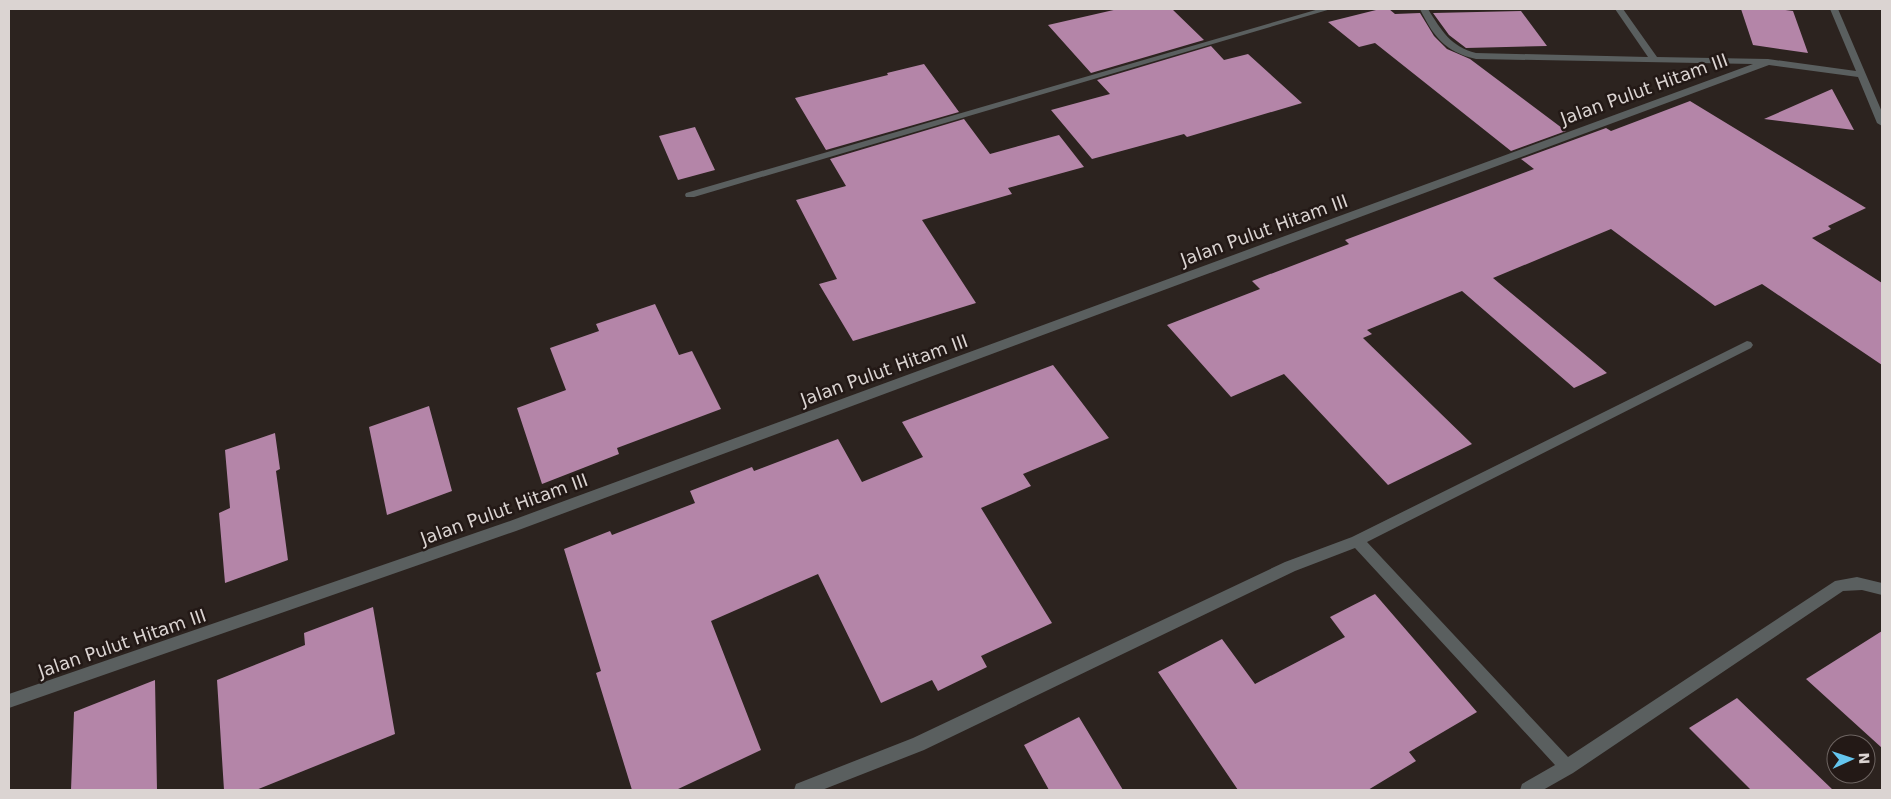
<svg xmlns="http://www.w3.org/2000/svg" width="1891" height="799" font-family="'DejaVu Sans',sans-serif">
  <style>
    .building { fill: #b485a8 }
    .lines { fill: none; stroke-linecap: round; stroke-linejoin: round }
    .minor { fill: #5a5f5f; fill-rule: evenodd }
    .labels { text-anchor: middle; dominant-baseline: central; stroke-width: 5; stroke-linejoin: round; paint-order: stroke }
    .street-label { font-size: 18px; fill: #dbd4d2; stroke: #231916 }
  </style>
  <rect width="100%" height="100%" fill="#2c231f"/>
  <path class="building" d="M1118,9H1172L1204,40L1091,73L1048,25Z
    M1380,9H1389L1395,14L1420,13L1434,36L1447,49L1470,59L1566,131L1511,151L1375,43L1359,47L1328,22Z
    M1741,9H1778L1793,11L1808,53L1753,45Z
    M1521,11L1547,46L1466,48L1449,35L1433,13Z
    M1211,46L1224,60L1248,54L1302,103L1187,137L1184,134L1092,159L1051,110L1110,94L1097,80Z
    M924,64L959,112L826,150L795,98L888,75L887,73Z
    M1832,89L1854,130L1764,119Z
    M1690,101L1866,208L1828,226L1831,229L1812,238L1882,283V365L1762,284L1715,306L1611,229L1493,278L1607,373L1574,388L1462,291L1367,330L1372,334L1363,338L1472,444L1388,485L1284,374L1231,397L1167,325L1260,289L1252,281L1349,244L1345,240L1534,169L1521,159L1606,128L1611,131Z
    M964,119L990,154L1059,135L1084,167L1008,188L1012,194L922,220L976,303L853,341L819,284L837,279L796,200L846,186L830,159Z
    M695,127L715,170L678,180L659,136Z
    M655,304L679,355L692,351L721,409L617,448L619,454L542,484L517,408L566,390L550,348L599,331L596,324Z
    M1053,365L1109,438L1023,474L1031,486L981,508L1052,623L981,656L987,667L938,691L932,680L881,703L818,574L711,621L761,750L676,790H632L596,673L601,671L564,549L610,531L612,535L695,503L690,491L752,467L754,471L838,439L862,482L923,457L902,422Z
    M429,406L452,491L387,515L369,427Z
    M275,433L280,469L276,471L288,560L225,583L219,513L230,508L225,450Z
    M1375,594L1477,712L1409,752L1416,761L1368,790H1238L1158,672L1222,639L1255,684L1345,637L1330,617Z
    M373,607L395,734L256,790H224L217,680L305,645L304,633Z
    M1882,631V748L1806,679Z
    M155,680L157,790H71L74,712Z
    M1737,698L1833,790H1751L1689,728Z
    M1079,717L1123,790H1049L1024,745Z"/>
  <g class="lines">
    <path class="minor" d="M1319,9H1331L694,197H686L685,195L686,193Z
      M1420,9H1428C1441,30 1451,47 1476,53L1648,57L1615,9H1623L1657,57L1768,59L1856,71L1830,9H1838L1882,112V126L1877,123L1858,77L1769,65L516,531L9,708V694L507,522L1753,64L1476,59C1445,52 1433,36 1420,9Z
      M1747,341L1751,342L1753,345L1751,348L1367,542L1568,757L1835,581L1857,577L1882,583V595L1862,590L1843,591L1573,773L1543,790H1520L1522,784L1555,765L1355,548L1295,571L924,750L822,790H794L796,784L913,738L1285,562L1352,537Z"/>
  </g>
  <g class="labels">
    <g class="street-label">
      <text transform="translate(1644 89) rotate(-20)">Jalan Pulut Hitam III</text>
      <text transform="translate(1264 230) rotate(-20)">Jalan Pulut Hitam III</text>
      <text transform="translate(884 370) rotate(-20)">Jalan Pulut Hitam III</text>
      <text transform="translate(504 509) rotate(-20)">Jalan Pulut Hitam III</text>
      <text transform="translate(122 643) rotate(-19)">Jalan Pulut Hitam III</text>
    </g>
  </g>
  <rect width="1891" height="799" fill="none" stroke="#dbd4d2" stroke-width="20"/>
  <g transform="translate(1851 759) rotate(87)"><circle r="24" fill="#231916" stroke="#6d6461"/>
  <path d="M0-4L9 19L0 12L-9 19Z" fill="#64c5ee"/>
  <text y="-8" font-size="14" font-weight="bold" text-anchor="middle" fill="#dbd4d2">N</text>
  </g>
</svg>
